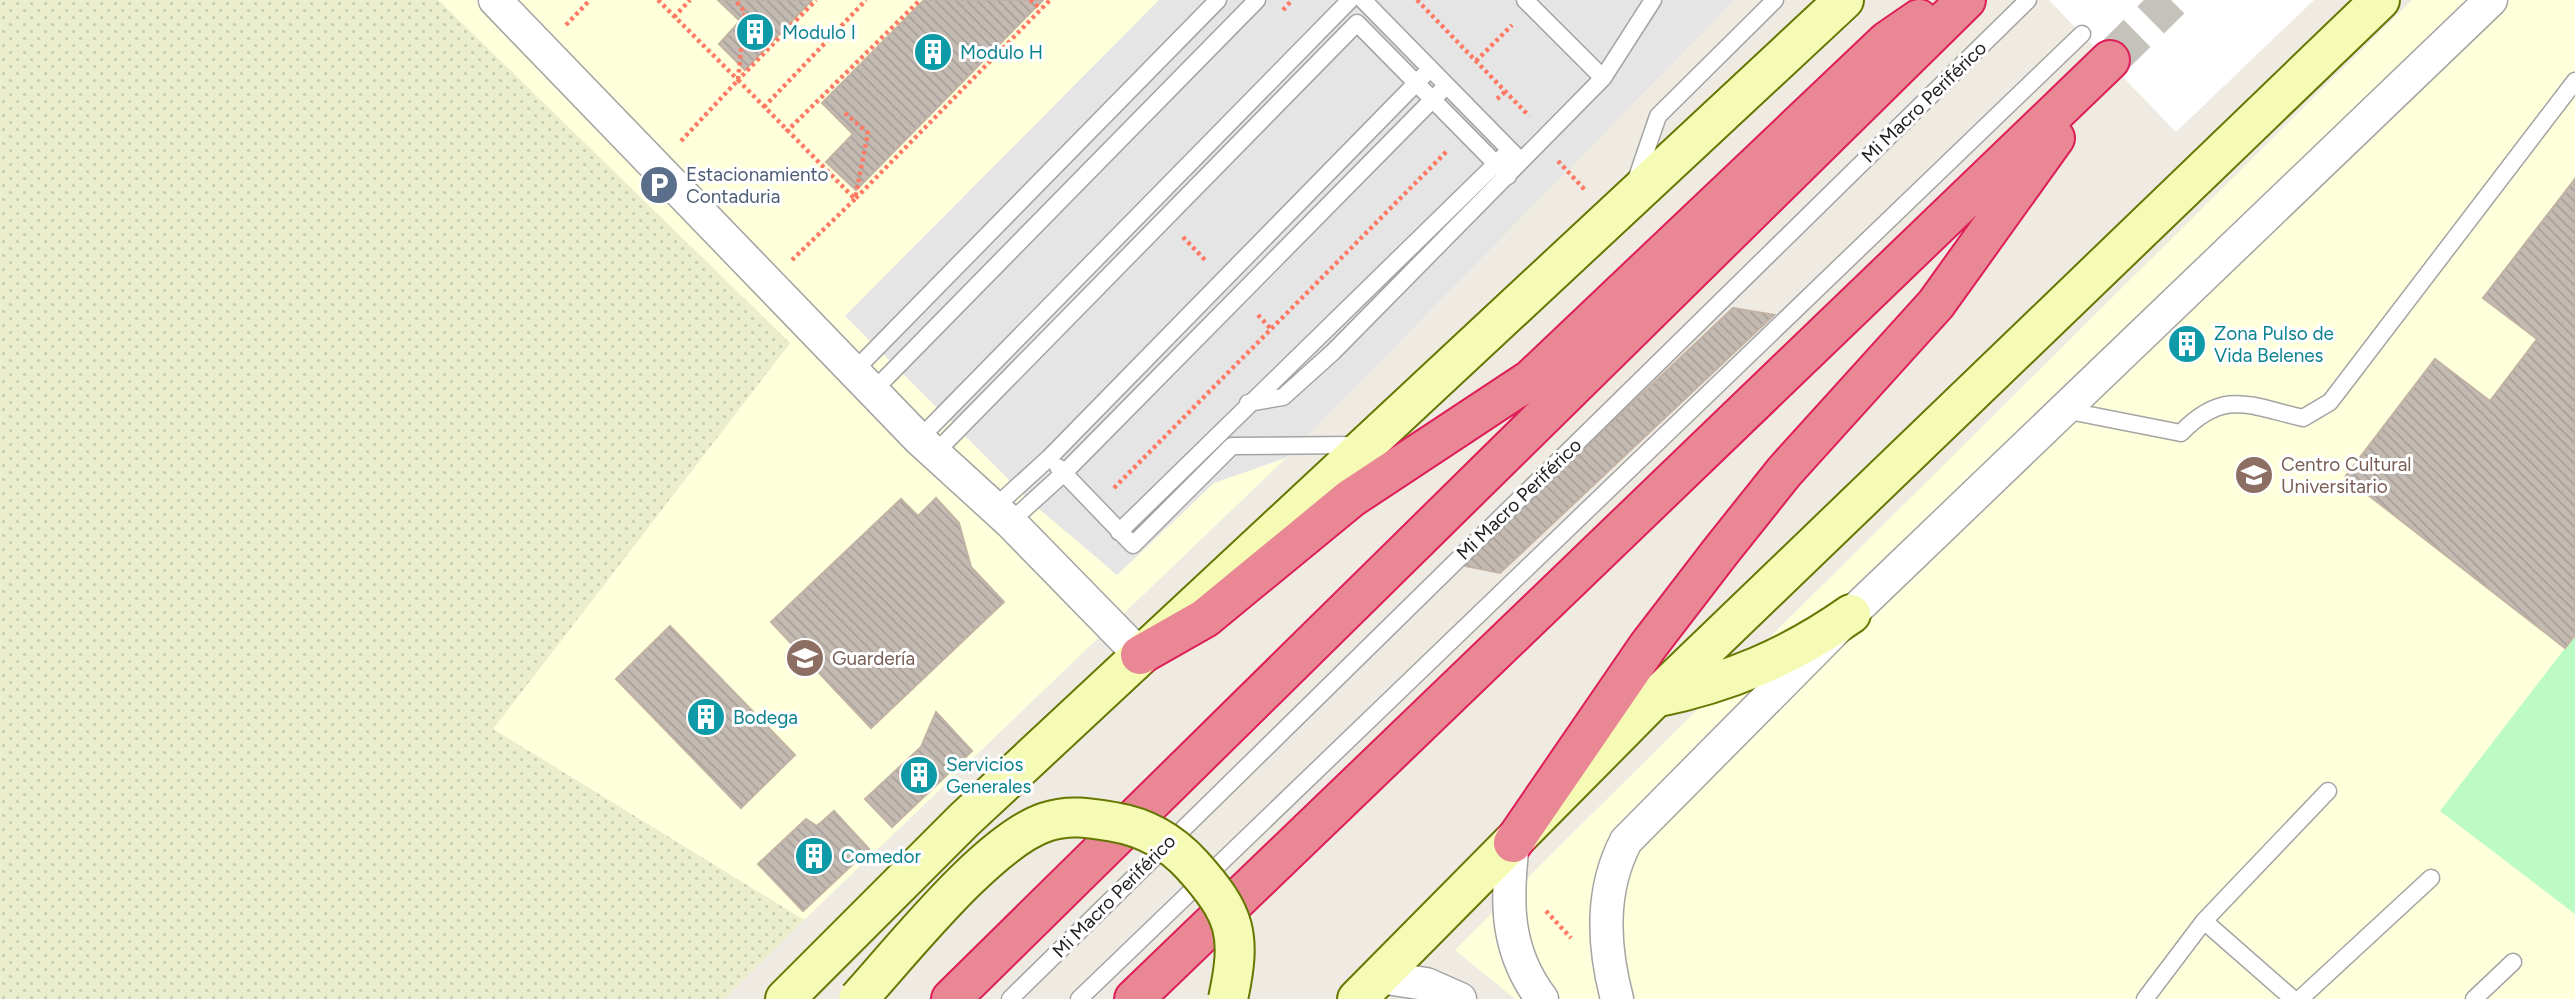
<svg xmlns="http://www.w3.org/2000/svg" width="2575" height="999" font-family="Figtree,sans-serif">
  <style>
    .education { fill: #feffdb }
    .farmland { fill: url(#farmland-dots) }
    .park { fill: #bdfbc4 }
    .parking { fill: #e5e5e5 }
    .pier { fill: #fff }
    .building { fill: url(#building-back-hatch); stroke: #c1b2a4; stroke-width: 2 }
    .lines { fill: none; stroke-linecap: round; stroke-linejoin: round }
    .highway-tunnel { stroke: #c5c2bb; stroke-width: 38; stroke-dasharray: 38 19; stroke-linecap: butt }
    .lane-casing { stroke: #a4a4a4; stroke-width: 19 }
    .street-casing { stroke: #a4a4a4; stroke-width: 35 }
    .secondary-casing { stroke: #657701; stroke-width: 42 }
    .highway-casing { stroke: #de1e58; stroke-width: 42 }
    .path { stroke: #fe7a64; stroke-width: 4.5; stroke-dasharray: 3.5 3.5; stroke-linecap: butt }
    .lane { stroke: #fff; stroke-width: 16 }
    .street { stroke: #fff; stroke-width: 32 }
    .secondary { stroke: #f5fbb4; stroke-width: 38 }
    .highway { stroke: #e98795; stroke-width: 38 }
    .secondary-bridge-casing { stroke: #657701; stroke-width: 42; stroke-linecap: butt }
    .secondary-bridge { stroke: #f5fbb4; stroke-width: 38 }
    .labels { text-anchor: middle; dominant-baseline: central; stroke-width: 6; stroke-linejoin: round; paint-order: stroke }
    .culture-label { font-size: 19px; fill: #0d838f; stroke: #fff; text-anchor: start }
    .street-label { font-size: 19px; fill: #1d1d1d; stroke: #fff }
    .service-label { font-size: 19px; fill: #4e5e75; stroke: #fff; text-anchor: start }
    .education-label { font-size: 19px; fill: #785e54; stroke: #fff; text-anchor: start }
  </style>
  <defs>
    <pattern id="farmland-dots" width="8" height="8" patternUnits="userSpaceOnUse" patternTransform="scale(1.75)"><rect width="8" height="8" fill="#eaeecd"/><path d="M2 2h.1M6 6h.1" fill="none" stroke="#c8ccb0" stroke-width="1.8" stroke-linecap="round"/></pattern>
    <pattern id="building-back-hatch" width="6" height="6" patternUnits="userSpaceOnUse" patternTransform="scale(1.75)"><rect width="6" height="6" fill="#c3bab2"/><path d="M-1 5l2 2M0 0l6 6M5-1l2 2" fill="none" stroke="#a79f99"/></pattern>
  </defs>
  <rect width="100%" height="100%" fill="#efebe2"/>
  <path class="education" d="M438,0H1735L1286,458L804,920L493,729L790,343Z
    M2412,0H2575V999H1515L1455,950Z"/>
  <path class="farmland" d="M0,0H438L790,343L493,729L804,920L724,999H0Z"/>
  <path class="park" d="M2575,635V914L2440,811Z"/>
  <path class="parking" d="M1159,0H1735L1286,458L1214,483L1117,575L1031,502L845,316Z"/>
  <path class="pier" d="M2049,0H2314L2176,132Z"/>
  <path class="building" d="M718,0H812L745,70L719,44L740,21Z
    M924,0H1043L856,190L826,162L853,134L822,103Z
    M2575,179V635L2565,648L2345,477L2435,359L2490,401L2537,339L2483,298Z
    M1733,308L1774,315L1500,573L1460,565Z
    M2187,333L2196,339L2187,355L2178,350Z
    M936,498L959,523L971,567L1004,602L871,728L771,622L901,499L918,516Z
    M670,626L795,755L741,808L616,679Z
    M936,712L972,751L892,827L865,799L921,747Z
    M834,811L869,849L803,911L758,864L806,819L817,826Z"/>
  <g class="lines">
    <path class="highway-tunnel" d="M2110,60L2171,0"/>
    <defs>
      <path id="lane" d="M1363,0L1516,156
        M1525,0L1603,78
        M1636,180L1658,116L1775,0
        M855,370L1218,0
        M874,390L1257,0
        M1248,403L1283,397L1333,352L1603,78L1653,0
        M2064,410L2181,433C2224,388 2250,406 2303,418L2330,402L2575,81
        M919,439L1350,0
        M935,453L1357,23L1508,176
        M1058,467L1133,545L1232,446L1357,445
        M995,507L1049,458L1430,69
        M1010,522L1064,473L1446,86
        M1119,532L1510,150
        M2204,921L2293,999
        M1010,999L2028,0
        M1079,999L2082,34
        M2145,999L2204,921L2328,791
        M2300,999L2431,878
        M2474,999L2513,962"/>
      <path id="street" d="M495,0L919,439L1010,522L1140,655
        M1513,843C1506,901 1505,950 1542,999
        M1380,977L1426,984L1460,999
        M1617,999C1603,945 1600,891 1626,841L1851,614L2491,0"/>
      <path id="secondary" d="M1655,698C1728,683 1790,657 1851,614
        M785,999L964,820L1844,0
        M1357,999L1655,698L2380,0"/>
      <path id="highway" d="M1140,655L1205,618L1351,498L1531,379L1887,41L1919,19
        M1513,843L1648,646L1721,551L1784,472L1936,304L2055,138
        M951,999L1966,0
        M1134,999L2110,60"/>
    </defs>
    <use href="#lane" class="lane-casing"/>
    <use href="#street" class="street-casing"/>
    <use href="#secondary" class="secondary-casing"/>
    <use href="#highway" class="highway-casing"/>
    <path class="path" d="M658,0L738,80L816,0
      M1030,0L1041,9
      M1417,0L1529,116
      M1283,10L1292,0
      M674,17L690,0
      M566,25L590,0
      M1476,61L1512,25
      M738,80L855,199L1050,0
      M1497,99L1506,91
      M764,107L866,0
      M786,132L920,0
      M681,141L738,80L745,12L735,0
      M1558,161L1585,190
      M1183,237L1206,261
      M792,260L855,199L868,133L844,112
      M1258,315L1271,329
      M1114,488L1447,151
      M1546,911L1571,938"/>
    <use href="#lane" class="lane"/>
    <use href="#street" class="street"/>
    <use href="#secondary" class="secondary"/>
    <use href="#highway" class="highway"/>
    <defs>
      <path id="secondary-bridge" d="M858,999C901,952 988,841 1046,822C1069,814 1091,818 1114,822C1144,827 1171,842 1192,865C1236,914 1242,934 1228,999"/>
    </defs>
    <use href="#secondary-bridge" class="secondary-bridge-casing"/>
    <use href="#secondary-bridge" class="secondary-bridge"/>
  </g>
  <defs>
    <symbol id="building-disc" viewBox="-11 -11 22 22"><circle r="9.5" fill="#0f9aa8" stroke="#fff"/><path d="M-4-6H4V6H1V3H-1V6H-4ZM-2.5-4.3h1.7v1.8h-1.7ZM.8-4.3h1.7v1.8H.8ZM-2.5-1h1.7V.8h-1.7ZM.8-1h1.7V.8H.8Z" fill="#fff"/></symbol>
    <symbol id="parking-disc" viewBox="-11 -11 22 22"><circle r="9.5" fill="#5c6f8a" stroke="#fff"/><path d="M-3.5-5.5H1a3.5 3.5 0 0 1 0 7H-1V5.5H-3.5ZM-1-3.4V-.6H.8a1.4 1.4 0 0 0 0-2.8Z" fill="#fff"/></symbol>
    <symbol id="university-disc" viewBox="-11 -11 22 22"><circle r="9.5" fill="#8d6e63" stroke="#fff"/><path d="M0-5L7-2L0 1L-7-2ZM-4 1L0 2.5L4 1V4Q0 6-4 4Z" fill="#fff"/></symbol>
    <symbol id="school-disc" viewBox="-11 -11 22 22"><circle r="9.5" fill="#8d6e63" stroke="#fff"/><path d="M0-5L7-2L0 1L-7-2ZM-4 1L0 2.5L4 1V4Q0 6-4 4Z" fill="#fff"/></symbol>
  </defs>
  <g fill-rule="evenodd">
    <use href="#building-disc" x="733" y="10" width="44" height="44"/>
    <use href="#building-disc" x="911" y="30" width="44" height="44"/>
    <use href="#parking-disc" x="637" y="163" width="44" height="44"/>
    <use href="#building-disc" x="2165" y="322" width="44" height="44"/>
    <use href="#university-disc" x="2232" y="453" width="44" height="44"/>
    <use href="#school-disc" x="783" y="636" width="44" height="44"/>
    <use href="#building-disc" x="684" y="695" width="44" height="44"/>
    <use href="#building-disc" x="897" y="753" width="44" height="44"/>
    <use href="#building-disc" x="792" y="834" width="44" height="44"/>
  </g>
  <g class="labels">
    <g class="culture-label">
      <text x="782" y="32">Modulo I</text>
      <text x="960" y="52">Modulo H</text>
      <text x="2214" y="333">Zona Pulso de<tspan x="2214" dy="22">Vida Belenes</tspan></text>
      <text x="733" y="717">Bodega</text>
      <text x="946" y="764">Servicios<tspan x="946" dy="22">Generales</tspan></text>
      <text x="841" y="856">Comedor</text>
    </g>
    <g class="street-label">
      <text transform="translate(1924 102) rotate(-44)">Mi Macro Periférico</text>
      <text transform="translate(1519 499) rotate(-44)">Mi Macro Periférico</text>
      <text transform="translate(1114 896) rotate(-45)">Mi Macro Periférico</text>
    </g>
    <g class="service-label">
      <text x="686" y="174">Estacionamiento<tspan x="686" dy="22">Contaduria</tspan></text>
    </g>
    <g class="education-label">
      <text x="2281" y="464">Centro Cultural<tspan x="2281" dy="22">Universitario</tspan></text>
      <text x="832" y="658">Guardería</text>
    </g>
  </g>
</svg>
